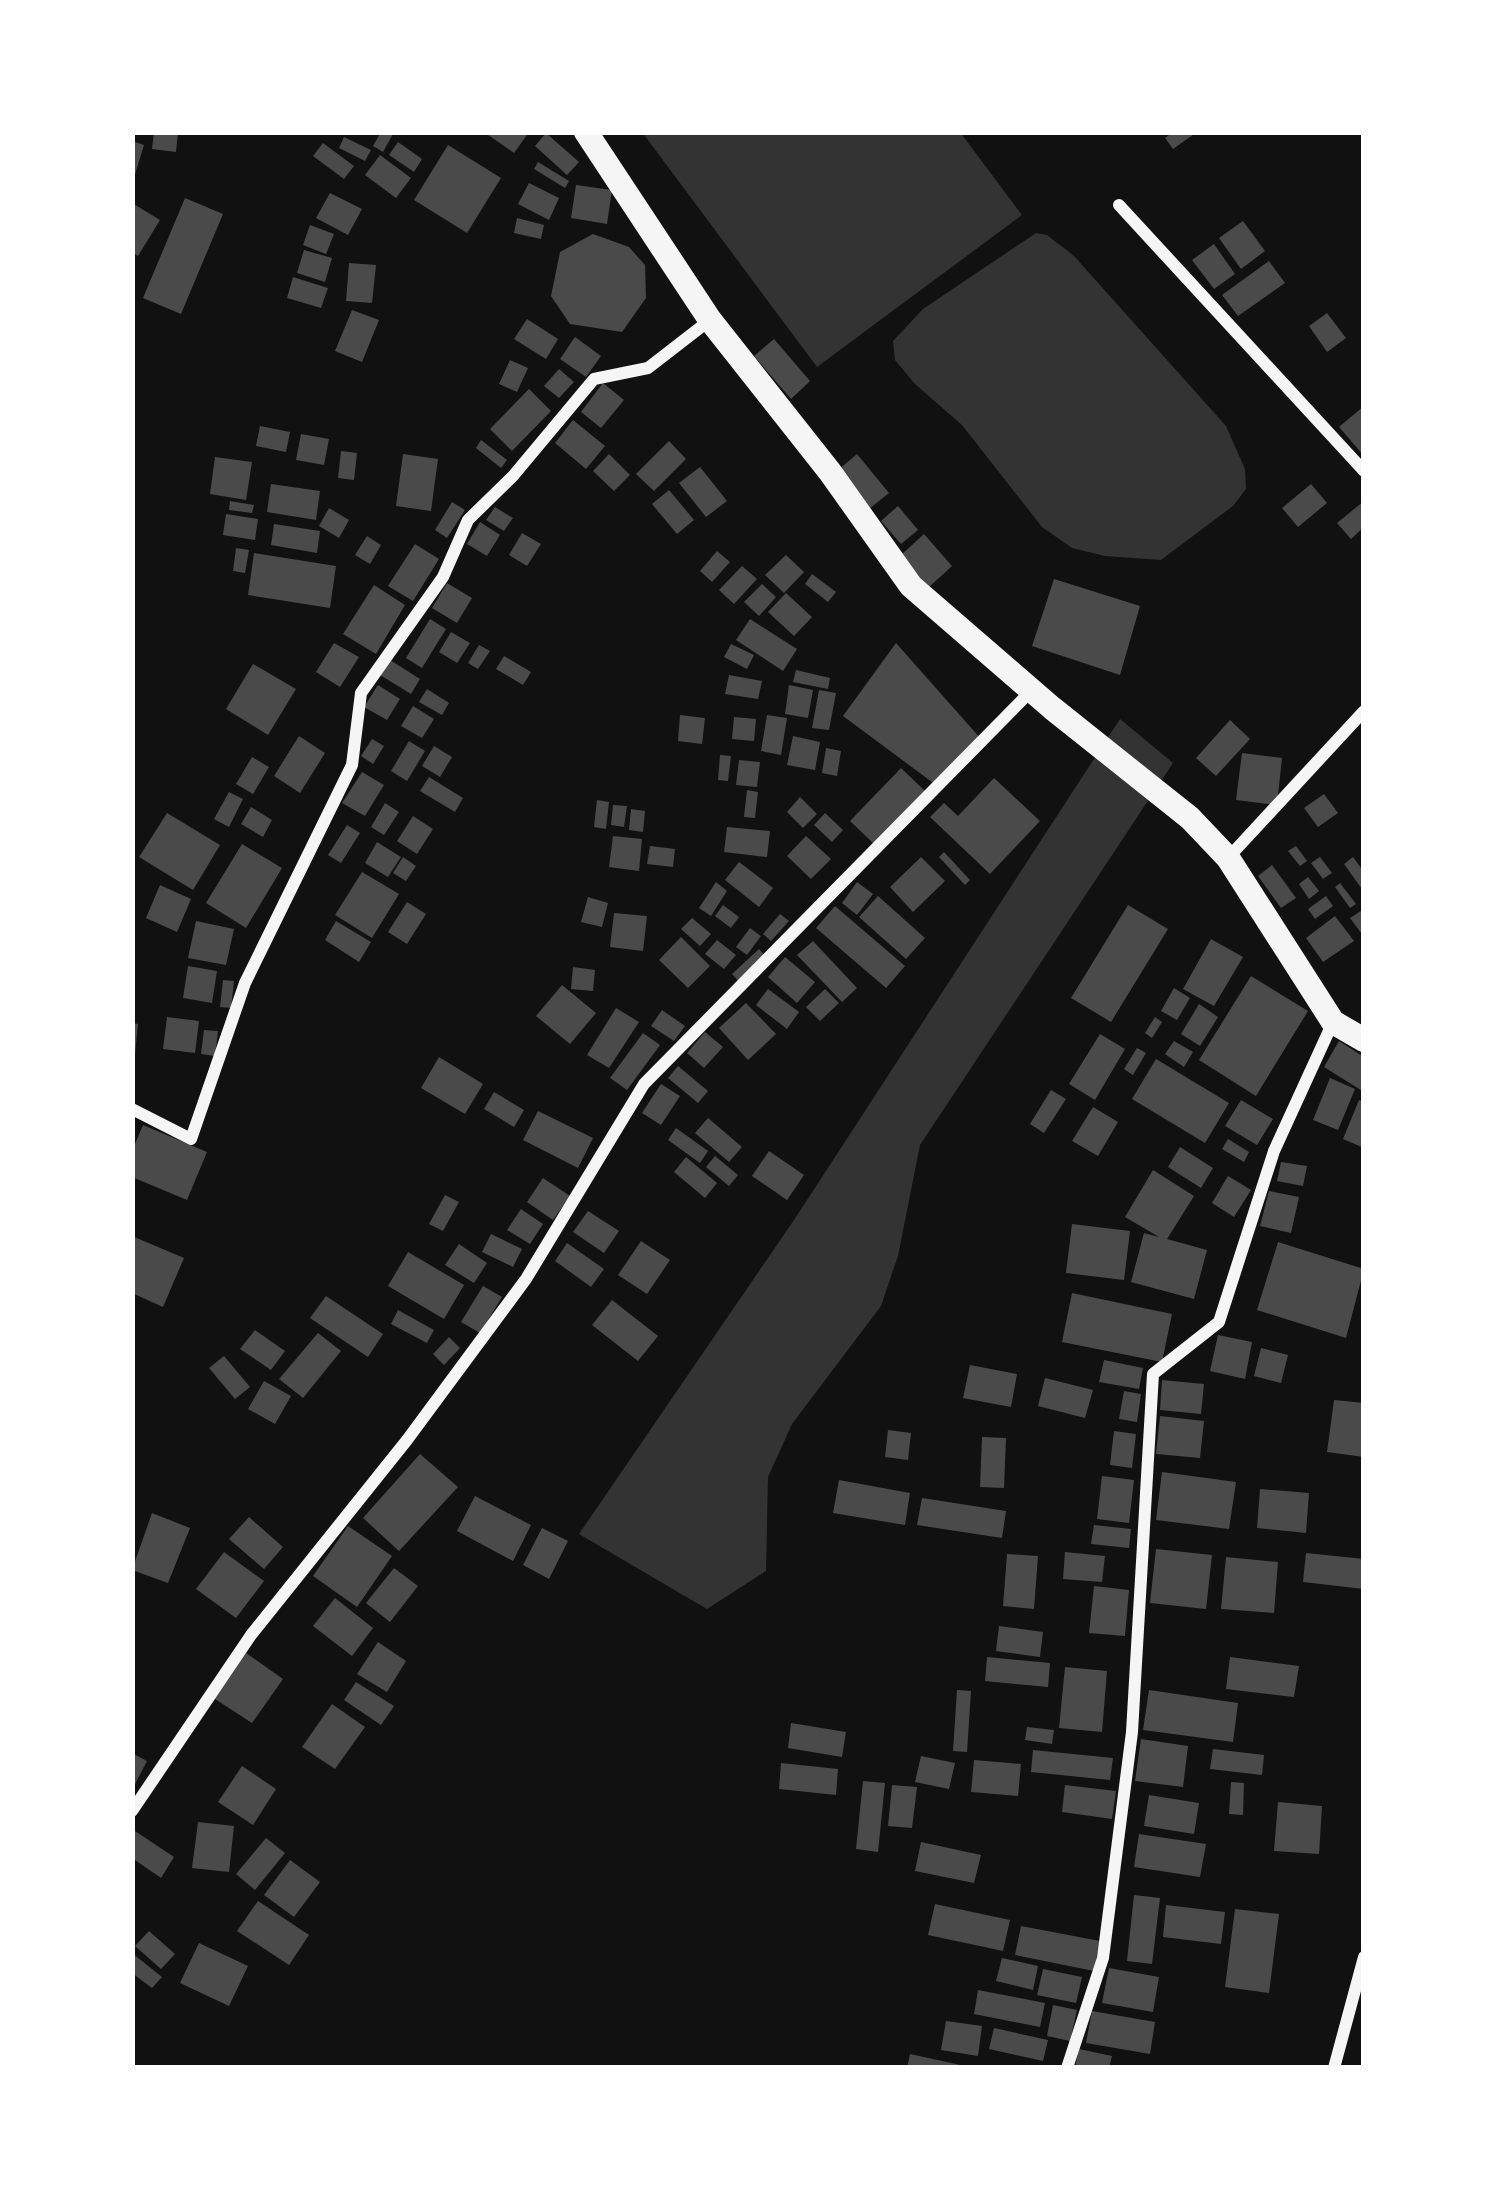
<svg xmlns="http://www.w3.org/2000/svg" width="1496" height="2200" font-family="Ubuntu,sans-serif">
  <style>
    .water { fill: #333 }
    .building { fill: #4a4a4a }
    .lines { fill: none; stroke-linecap: round; stroke-linejoin: round }
    .minor { stroke: #f5f5f5; stroke-width: 12 }
    .secondary { stroke: #f5f5f5; stroke-width: 24 }
  </style>
  <rect width="100%" height="100%" fill="#111"/>
  <path class="water" d="M642,132H960L1022,215L817,367Z
    M1036,233L1047,235L1074,256L1226,426L1245,469L1246,489L1233,506L1161,560L1105,556L1072,548L1042,527L962,425L915,384L895,360L893,341L923,309Z
    M1120,719L1173,763L920,1145L898,1256L881,1306L792,1424L768,1477L766,1571L707,1609L579,1534L796,1217Z"/>
  <path class="building" d="M154,132H178L176,152L152,149Z
    M381,132H394L383,152L373,146Z
    M484,132H529L514,153Z
    M1173,132H1197L1173,149L1165,138Z
    M546,133L579,162L567,175L535,146Z
    M344,137L371,150L365,161L339,148Z
    M132,141L144,145L133,181H132Z
    M398,142L422,159L414,172L389,155Z
    M323,143L354,166L344,179L313,156Z
    M448,145L501,178L467,233L414,200Z
    M380,155L411,178L396,198L365,175Z
    M538,162L569,181L565,188L534,169Z
    M529,183L559,198L549,220L518,204Z
    M576,185L612,190L607,224L571,218Z
    M330,193L362,209L348,235L316,218Z
    M185,198L223,214L181,314L143,298Z
    M132,203L160,220L138,256L132,252Z
    M517,218L544,225L541,239L514,233Z
    M1243,221L1265,251L1241,269L1219,238Z
    M310,225L334,234L326,254L303,245Z
    M593,234L629,247L645,265L646,298L622,332L570,324L551,296L560,252Z
    M1214,244L1235,274L1214,289L1192,260Z
    M304,250L332,258L325,282L297,273Z
    M1269,261L1285,283L1238,316L1222,295Z
    M349,263L376,265L372,303L346,301Z
    M293,277L328,288L321,308L287,298Z
    M352,310L379,320L362,362L335,351Z
    M1327,313L1346,338L1327,352L1309,326Z
    M527,319L558,339L546,359L514,339Z
    M575,337L601,356L586,377L560,359Z
    M774,339L810,381L791,399L754,356Z
    M510,360L528,368L517,392L499,384Z
    M559,369L574,382L559,398L544,386Z
    M603,383L624,400L601,428L581,412Z
    M529,389L551,411L512,451L490,429Z
    M1364,406V456L1339,427Z
    M573,420L605,446L586,469L555,443Z
    M260,426L290,432L286,452L256,446Z
    M301,434L329,439L324,465L296,460Z
    M481,440L507,460L501,468L476,448Z
    M669,441L686,459L654,491L636,474Z
    M341,451L357,453L354,480L338,478Z
    M403,454L438,459L431,511L396,506Z
    M609,454L630,475L614,491L593,471Z
    M857,454L889,493L869,509L837,471Z
    M215,457L252,462L246,500L210,494Z
    M700,467L727,501L706,517L679,483Z
    M271,484L320,491L316,520L267,512Z
    M1311,484L1327,503L1298,527L1282,508Z
    M669,490L694,520L677,534L652,504Z
    M230,501L254,505L252,513L229,510Z
    M1364,501V527L1351,539L1337,523Z
    M452,502L465,510L447,538L435,530Z
    M898,506L918,530L901,544L881,521Z
    M495,507L513,518L504,531L486,520Z
    M329,508L349,520L339,538L319,526Z
    M226,514L258,519L255,540L223,535Z
    M480,522L500,535L487,556L467,544Z
    M274,524L320,531L317,553L271,545Z
    M522,533L541,544L527,566L509,555Z
    M924,534L952,566L928,588L900,556Z
    M367,536L381,545L370,564L355,555Z
    M415,544L439,559L413,601L388,586Z
    M236,548L249,550L245,573L233,571Z
    M717,551L730,562L712,582L700,571Z
    M254,553L336,566L330,608L248,595Z
    M786,555L804,572L784,593L765,575Z
    M742,566L757,579L734,604L719,590Z
    M812,574L836,592L828,602L805,584Z
    M1054,579L1140,606L1120,675L1032,646Z
    M447,583L472,598L457,623L432,608Z
    M762,584L776,597L759,616L744,602Z
    M374,585L405,605L376,654L343,634Z
    M786,593L812,617L794,636L768,612Z
    M430,619L446,629L422,668L406,658Z
    M750,619L797,649L783,671L736,640Z
    M451,632L470,643L457,663L439,652Z
    M334,643L359,657L340,687L316,672Z
    M896,643L981,739L936,785L843,716Z
    M731,644L754,655L747,669L724,657Z
    M479,645L490,651L478,669L468,663Z
    M504,656L531,672L523,685L496,669Z
    M390,660L420,679L411,694L380,675Z
    M253,664L296,689L268,735L226,709Z
    M796,670L830,678L828,689L793,682Z
    M729,675L762,681L758,699L725,694Z
    M378,685L400,699L387,720L364,707Z
    M789,685L813,690L808,718L785,714Z
    M427,689L449,703L442,715L419,702Z
    M819,690L836,693L829,730L812,728Z
    M413,706L434,719L422,738L401,726Z
    M680,715L705,718L702,744L678,741Z
    M767,715L787,718L781,755L761,751Z
    M734,717L756,719L754,741L732,739Z
    M1230,720L1250,739L1216,776L1196,758Z
    M299,736L325,753L300,793L274,776Z
    M793,736L820,742L815,770L787,765Z
    M372,739L384,746L373,764L361,756Z
    M409,741L425,751L407,781L391,771Z
    M434,746L452,757L440,777L422,766Z
    M826,748L841,751L837,776L822,773Z
    M1242,753L1282,758L1277,805L1236,800Z
    M720,755L731,756L728,781L718,780Z
    M252,757L269,767L253,794L236,784Z
    M739,760L760,762L757,787L736,785Z
    M901,768L925,791L874,844L850,821Z
    M362,772L384,785L365,816L342,803Z
    M429,777L463,798L455,812L420,791Z
    M994,778L1040,821L990,874L930,817L944,803L958,816Z
    M747,790L758,792L755,818L744,817Z
    M229,792L243,799L229,827L214,819Z
    M1324,794L1338,813L1318,827L1304,808Z
    M800,797L817,814L803,828L787,812Z
    M597,800L609,802L606,829L594,827Z
    M385,803L399,812L384,835L371,827Z
    M613,805L627,806L624,827L611,825Z
    M251,807L272,820L263,837L241,824Z
    M631,809L645,811L643,832L629,830Z
    M167,813L220,845L193,890L139,857Z
    M825,813L843,830L832,842L814,825Z
    M413,816L433,829L417,854L397,841Z
    M347,825L360,833L341,863L328,855Z
    M727,827L770,831L767,857L724,852Z
    M613,836L642,839L639,871L609,867Z
    M806,836L831,859L811,879L787,856Z
    M377,842L401,857L388,877L365,863Z
    M242,844L282,868L246,928L206,903Z
    M650,846L675,849L673,867L647,864Z
    M1296,846L1307,861L1300,866L1288,851Z
    M944,852L970,880L965,885L939,857Z
    M403,857L416,866L406,881L393,873Z
    M921,857L945,881L913,912L890,887Z
    M1320,857L1332,873L1323,879L1311,863Z
    M1353,857L1364,872V892L1344,864Z
    M739,862L773,888L759,907L725,880Z
    M1272,865L1296,898L1281,908L1258,876Z
    M362,872L399,894L372,938L335,915Z
    M1308,877L1319,891L1309,899L1299,884Z
    M716,882L727,891L711,916L699,908Z
    M857,882L873,894L857,915L842,903Z
    M1340,883L1356,904L1350,908L1335,887Z
    M160,885L191,899L177,932L146,918Z
    M878,896L925,938L906,959L859,917Z
    M1326,896L1333,906L1315,919L1308,909Z
    M588,897L608,903L602,927L581,922Z
    M407,902L426,914L407,944L388,932Z
    M723,905L739,917L731,928L715,916Z
    M1128,905L1168,929L1111,1022L1071,998Z
    M835,906L905,966L886,988L816,928Z
    M1364,909V937L1350,918Z
    M614,913L647,916L643,951L610,947Z
    M780,914L789,921L771,941L763,934Z
    M1335,916L1354,941L1323,962L1306,938Z
    M692,918L711,934L700,946L681,929Z
    M196,921L234,929L226,965L188,958Z
    M336,921L371,942L359,962L325,940Z
    M750,928L761,936L747,955L736,947Z
    M681,937L710,966L688,988L659,960Z
    M1211,939L1243,957L1214,1006L1183,989Z
    M717,940L736,955L724,969L705,954Z
    M813,941L857,988L842,1002L797,955Z
    M759,949L768,959L741,984L732,974Z
    M785,957L815,982L797,1003L768,977Z
    M188,966L217,971L212,1003L183,998Z
    M573,967L595,970L593,991L571,989Z
    M1251,976L1308,1011L1256,1096L1199,1060Z
    M223,980L234,981L231,1008L220,1007Z
    M562,985L596,1013L570,1044L536,1016Z
    M1174,988L1190,998L1177,1020L1161,1011Z
    M768,989L799,1012L787,1029L756,1005Z
    M825,989L839,1003L820,1021L806,1007Z
    M746,1003L776,1034L748,1060L719,1028Z
    M1199,1004L1218,1017L1200,1046L1181,1034Z
    M616,1008L639,1022L609,1068L587,1055Z
    M662,1010L685,1026L674,1041L651,1026Z
    M167,1017L199,1021L195,1053L163,1049Z
    M1155,1017L1162,1022L1152,1038L1145,1033Z
    M132,1023L138,1024L135,1054L132,1053Z
    M204,1030L218,1031L215,1056L201,1054Z
    M705,1032L723,1047L704,1068L687,1053Z
    M643,1033L660,1045L627,1090L610,1078Z
    M1100,1034L1125,1049L1095,1100L1069,1084Z
    M1174,1041L1193,1052L1184,1067L1165,1054Z
    M1339,1041L1364,1057V1092L1324,1067Z
    M1137,1048L1146,1053L1133,1075L1124,1069Z
    M439,1057L483,1084L465,1114L421,1088Z
    M1156,1059L1229,1103L1205,1143L1132,1099Z
    M678,1066L708,1091L698,1103L668,1078Z
    M1330,1078L1355,1089L1338,1130L1313,1120Z
    M661,1084L680,1096L661,1125L642,1113Z
    M1051,1090L1066,1099L1044,1133L1030,1124Z
    M494,1092L524,1110L514,1127L484,1109Z
    M1241,1100L1273,1119L1257,1145L1225,1126Z
    M1359,1100L1364,1102V1148L1343,1139Z
    M1093,1107L1118,1122L1098,1156L1072,1141Z
    M538,1111L593,1138L578,1168L523,1140Z
    M708,1118L742,1147L729,1162L695,1133Z
    M143,1125L207,1152L187,1200L132,1177V1151Z
    M676,1128L708,1151L700,1163L668,1140Z
    M1228,1139L1249,1152L1244,1162L1222,1149Z
    M1180,1147L1213,1168L1201,1188L1168,1167Z
    M769,1151L804,1175L787,1200L752,1176Z
    M715,1156L738,1175L729,1186L706,1167Z
    M686,1157L717,1183L705,1198L674,1172Z
    M1281,1162L1307,1166L1303,1186L1277,1181Z
    M1153,1170L1194,1196L1167,1239L1207,1250L1194,1299L1131,1282L1144,1233L1159,1237L1125,1217Z
    M1228,1176L1251,1190L1234,1217L1212,1203Z
    M543,1178L570,1196L553,1220L527,1202Z
    M1269,1191L1299,1197L1291,1233L1260,1226Z
    M445,1195L459,1202L443,1231L429,1224Z
    M521,1209L543,1224L530,1244L507,1230Z
    M588,1211L619,1231L604,1253L573,1232Z
    M1072,1224L1130,1231L1124,1280L1066,1273Z
    M491,1234L522,1249L513,1267L482,1252Z
    M132,1236L184,1258L163,1307L132,1293Z
    M641,1241L670,1260L647,1294L618,1275Z
    M1278,1242L1364,1269L1346,1338L1257,1310Z
    M567,1243L604,1269L591,1287L555,1261Z
    M459,1244L487,1263L474,1283L445,1265Z
    M408,1252L464,1285L444,1319L388,1286Z
    M483,1286L502,1297L480,1333L461,1322Z
    M1072,1293L1172,1314L1162,1362L1062,1342Z
    M326,1296L383,1334L368,1357L310,1318Z
    M612,1300L658,1336L638,1361L592,1325Z
    M398,1310L434,1330L427,1343L391,1324Z
    M255,1330L285,1351L271,1370L240,1349Z
    M318,1333L341,1351L303,1398L279,1379Z
    M1218,1335L1252,1342L1245,1379L1210,1371Z
    M449,1337L460,1348L444,1365L433,1354Z
    M1261,1348L1288,1355L1281,1383L1254,1376Z
    M224,1356L250,1387L235,1399L209,1368Z
    M1104,1360L1143,1368L1139,1389L1099,1382Z
    M970,1365L1017,1374L1011,1407L963,1398Z
    M1045,1378L1093,1390L1085,1418L1038,1406Z
    M1162,1380L1204,1384L1201,1414L1160,1410Z
    M264,1381L291,1396L275,1424L248,1409Z
    M1124,1391L1141,1394L1137,1422L1119,1419Z
    M1334,1400L1364,1403V1457L1327,1452Z
    M1160,1416L1204,1421L1200,1458L1156,1454Z
    M888,1430L911,1433L908,1460L885,1457Z
    M1114,1431L1136,1434L1132,1468L1110,1465Z
    M982,1437L1006,1438L1004,1488L980,1487Z
    M420,1454L458,1487L399,1551L363,1518Z
    M1162,1472L1236,1482L1229,1529L1156,1520Z
    M1102,1476L1134,1480L1129,1523L1097,1519Z
    M839,1480L910,1493L905,1525L833,1513Z
    M1260,1489L1309,1493L1306,1533L1257,1528Z
    M475,1496L531,1525L513,1561L457,1531Z
    M922,1498L1006,1511L1002,1538L917,1525Z
    M152,1513L190,1528L168,1583L132,1570Z
    M249,1517L283,1547L264,1569L229,1539Z
    M1094,1525L1131,1529L1129,1548L1091,1544Z
    M348,1526L392,1556L357,1607L313,1576Z
    M542,1528L568,1541L549,1579L523,1565Z
    M1156,1549L1212,1555L1206,1609L1150,1603Z
    M224,1552L264,1581L236,1618L196,1589Z
    M1065,1552L1105,1556L1102,1582L1063,1579Z
    M1306,1553L1364,1559V1589L1303,1582Z
    M1007,1554L1038,1556L1034,1609L1003,1606Z
    M1226,1557L1278,1562L1274,1613L1221,1609Z
    M394,1568L418,1586L390,1622L366,1603Z
    M1094,1586L1129,1590L1125,1636L1089,1633Z
    M335,1598L373,1628L352,1656L313,1626Z
    M999,1626L1043,1632L1040,1657L996,1651Z
    M378,1642L406,1661L387,1692L357,1674Z
    M246,1653L283,1679L252,1723L215,1699Z
    M987,1657L1050,1663L1048,1687L985,1681Z
    M1230,1657L1299,1666L1294,1697L1226,1689Z
    M1065,1667L1107,1671L1102,1732L1059,1728Z
    M356,1682L394,1706L381,1725L344,1700Z
    M957,1690L971,1691L967,1752L953,1751Z
    M1149,1690L1238,1703L1233,1742L1143,1730Z
    M332,1704L365,1727L335,1769L302,1747Z
    M791,1723L846,1732L842,1757L788,1748Z
    M1027,1727L1054,1730L1052,1744L1025,1740Z
    M1141,1739L1188,1746L1183,1787L1135,1781Z
    M1213,1749L1264,1755L1262,1775L1210,1769Z
    M1033,1750L1113,1758L1110,1780L1031,1772Z
    M132,1753L147,1761L132,1790Z
    M921,1756L955,1763L949,1789L915,1782Z
    M974,1760L1021,1764L1018,1796L971,1792Z
    M781,1763L838,1769L836,1795L779,1789Z
    M242,1766L276,1789L253,1825L218,1802Z
    M863,1781L885,1783L878,1852L856,1849Z
    M1231,1782L1244,1783L1243,1815L1229,1814Z
    M892,1785L917,1787L912,1828L888,1826Z
    M1065,1785L1116,1791L1112,1819L1062,1812Z
    M1149,1795L1199,1803L1194,1834L1144,1826Z
    M1278,1802L1322,1806L1319,1854L1274,1851Z
    M198,1822L234,1826L229,1872L192,1868Z
    M132,1829L174,1857L161,1878L132,1858Z
    M1139,1834L1206,1844L1200,1877L1134,1867Z
    M266,1838L285,1853L255,1890L236,1874Z
    M921,1842L981,1855L974,1883L915,1871Z
    M290,1860L320,1882L294,1917L264,1895Z
    M1134,1895L1160,1898L1152,1964L1127,1961Z
    M258,1901L309,1935L289,1965L237,1931Z
    M935,1904L1010,1920L1003,1951L928,1935Z
    M1166,1905L1225,1912L1221,1944L1163,1937Z
    M1235,1909L1279,1914L1269,1993L1225,1987Z
    M1021,1926L1100,1941L1094,1971L1015,1955Z
    M149,1931L175,1954L161,1969L135,1946Z
    M199,1943L248,1966L229,2006L180,1983Z
    M132,1953L162,1977L152,1988L132,1973Z
    M1002,1958L1038,1966L1033,1990L996,1981Z
    M1109,1968L1159,1977L1153,2012L1102,2003Z
    M1043,1969L1082,1977L1076,2003L1037,1995Z
    M978,1990L1045,2003L1040,2027L974,2014Z
    M1053,2005L1077,2010L1070,2041L1047,2036Z
    M1092,2011L1155,2022L1150,2054L1086,2043Z
    M946,2021L982,2026L978,2056L941,2050Z
    M994,2028L1048,2040L1043,2061L989,2049Z
    M1079,2049L1112,2056L1109,2068H1075Z
    M910,2054L965,2066V2068H907Z"/>
  <g class="lines">
    <path class="minor" d="M1119,205L1364,471
      M1228,858L1364,711
      M132,1109L191,1139L245,983L352,765L361,693L443,577L468,520L513,476L594,379L648,368L710,320
      M132,1811L251,1635L407,1440L526,1279L644,1084L1031,691
      M1067,2068L1103,1958L1132,1732L1153,1374L1219,1322L1274,1151L1333,1022
      M1334,2068L1364,1957"/>
    <path class="secondary" d="M586,132L710,320L830,472L911,586L1052,708L1190,818L1228,858L1333,1022L1364,1040"/>
  </g>
  <rect width="1496" height="2200" fill="none" stroke="#ffffff" stroke-width="270"/>
</svg>
